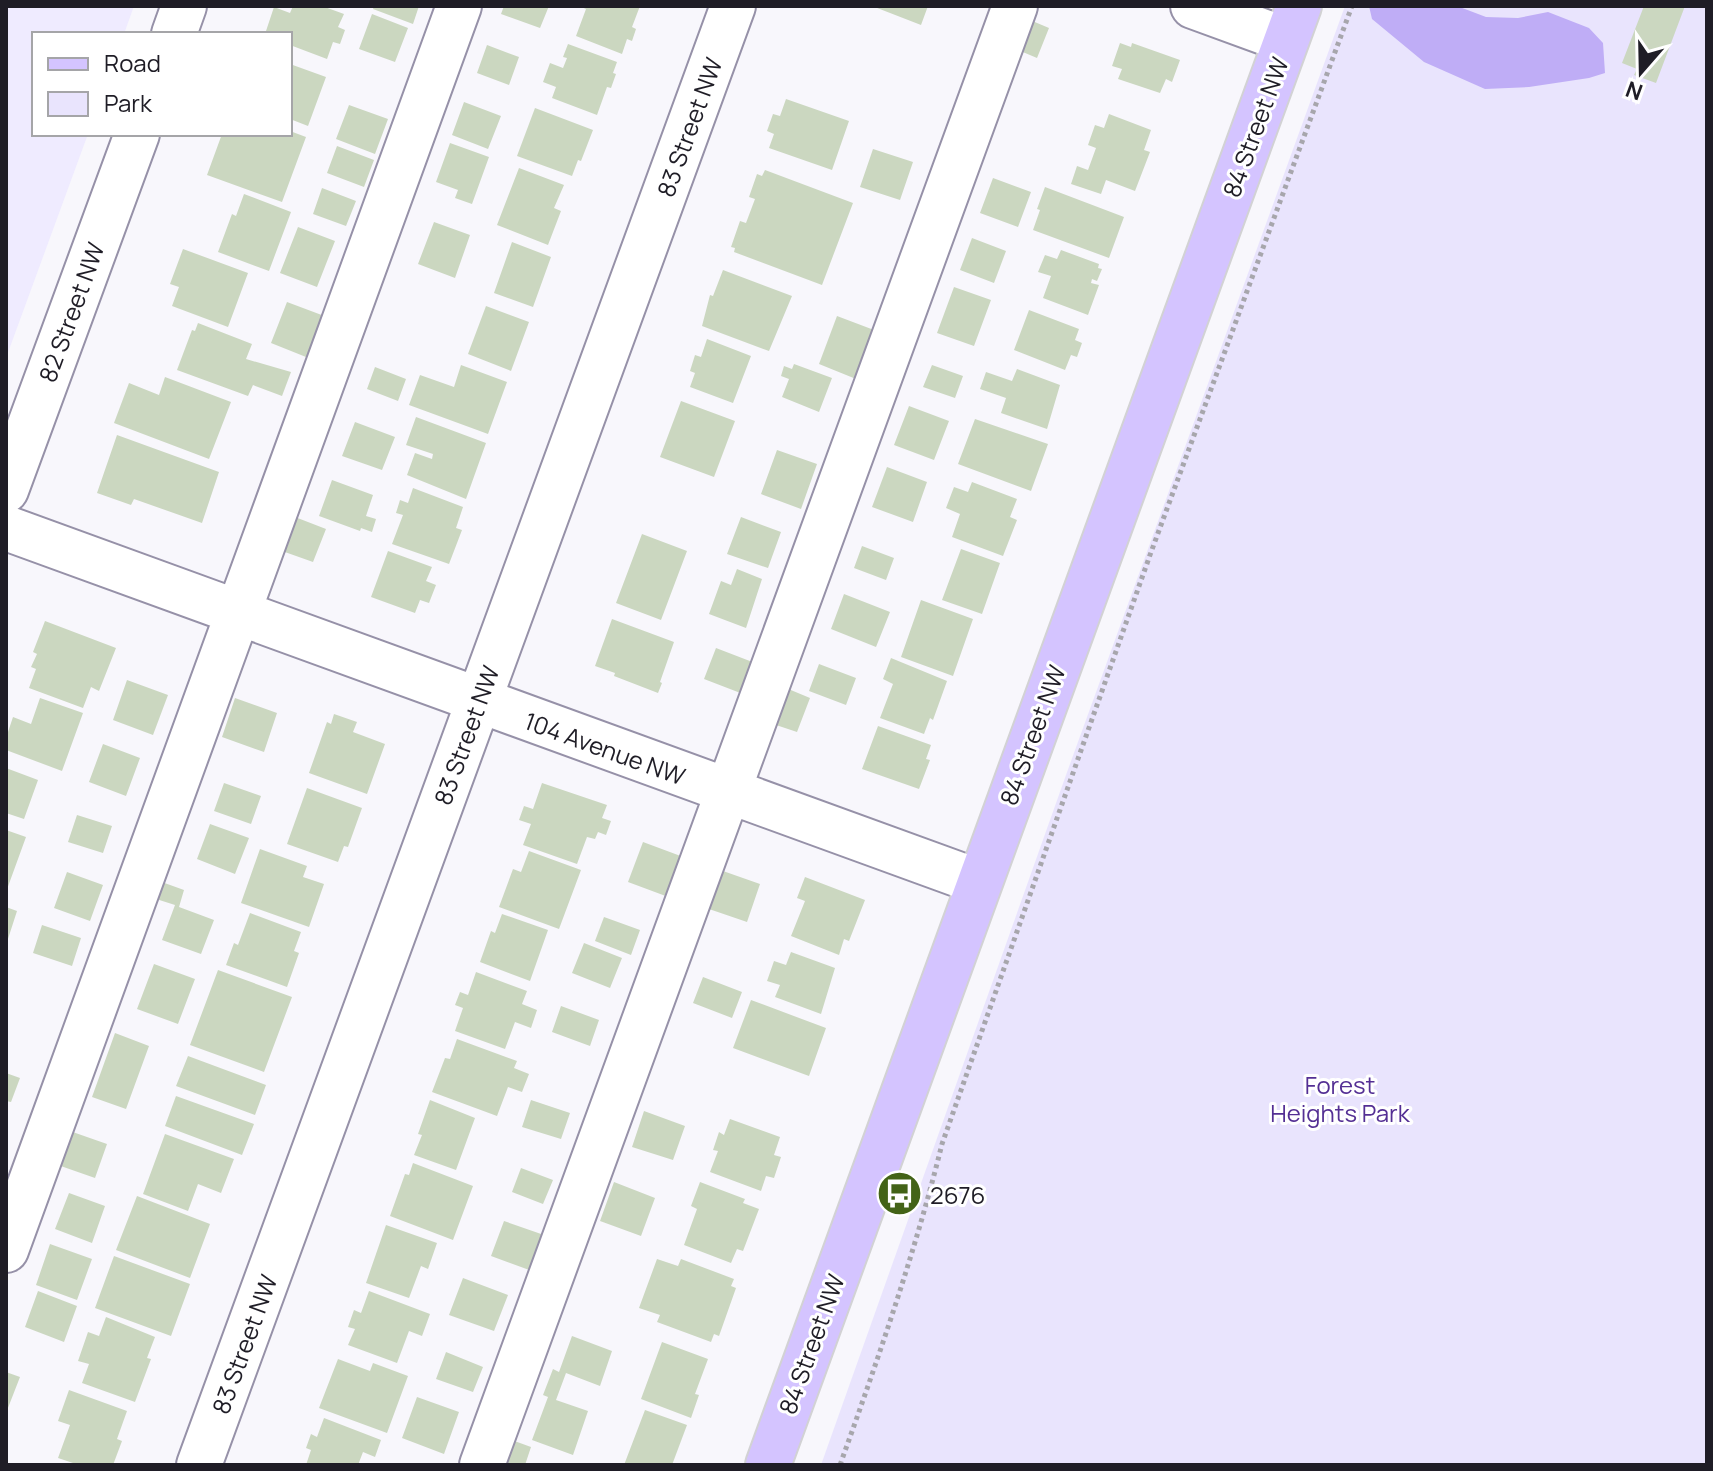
<svg xmlns="http://www.w3.org/2000/svg" width="1713" height="1471" font-family="Manrope,sans-serif">
  <style>
    .built { fill: #efebff }
    .green { fill: #e9e4fd }
    .forest { fill: #bfadf6 }
    .building { fill: #cbd7c0 }
    .lines { fill: none; stroke-linecap: round; stroke-linejoin: round }
    .minor-casing { stroke: #9691a8; stroke-width: 48 }
    .major-casing { stroke: #d2d2d4; stroke-width: 48 }
    .path { stroke: #a7a6ac; stroke-width: 5; stroke-dasharray: 4 4; stroke-linecap: butt }
    .minor { stroke: #fff; stroke-width: 44 }
    .major { stroke: #d4c4ff; stroke-width: 44 }
    .labels { text-anchor: middle; dominant-baseline: central; stroke-width: 6; stroke-linejoin: round; paint-order: stroke }
    .street-label { font-size: 24px; fill: #1f1d26; stroke: #fff }
    .park-label { font-size: 24px; fill: #542f94; stroke: #fff }
    .poi-label { font-size: 24px; fill: #1f1d26; stroke: #fff; text-anchor: start }
  </style>
  <rect width="100%" height="100%" fill="#f8f7fc"/>
  <path class="built" d="M6,6H134L124,34H34V134H88L6,358Z"/>
  <path class="green" d="M1345,6H1707V1465H821L1066,775Z"/>
  <path class="forest" d="M1369,6H1457L1486,17L1518,18L1548,12L1589,28L1603,43L1605,73L1589,78L1529,87L1485,89L1424,62L1372,19Z"/>
  <path class="building" d="M293,6H322L344,14L338,27L345,30L340,44L333,42L327,59L290,45V34H265L274,7L290,13Z
    M374,6H419L413,24L373,9Z
    M504,6H549L540,28L501,14Z
    M579,6H640L632,27L636,29L632,41L627,39L622,54L576,36L586,9Z
    M872,6H928L921,25Z
    M1644,6H1685L1656,83L1634,75L1637,69L1622,63Z
    M372,14L408,28L395,62L359,49Z
    M1030,20L1049,28L1037,58L1018,50Z
    M1120,43L1131,47L1132,43L1180,60L1172,82L1166,79L1160,93L1118,79L1122,69L1112,66Z
    M568,44L617,62L613,73L616,74L611,88L607,87L597,115L552,98L556,87L543,82L550,63L563,68L567,58L563,57Z
    M487,45L519,57L509,85L477,73Z
    M290,64L326,77L308,126L290,119Z
    M786,99L849,121L832,170L769,148L774,134L767,131L773,114L780,116Z
    M464,102L501,116L488,149L452,135Z
    M349,105L388,119L375,154L336,139Z
    M535,108L593,130L581,161L578,160L572,176L517,156Z
    M1109,114L1151,130L1144,150L1150,152L1135,191L1106,180L1101,194L1071,184L1077,166L1088,170L1096,148L1088,145L1095,125L1104,128Z
    M290,131L306,137L282,202L207,175L222,134H290Z
    M450,143L489,157L472,204L455,198L458,190L436,182Z
    M337,146L374,160L364,187L327,173Z
    M873,149L913,162L900,200L860,187Z
    M519,168L564,185L554,208L561,211L548,245L497,225Z
    M765,170L853,203L822,285L734,252L735,248L731,247L740,221L746,223L755,199L749,197L757,174L762,176Z
    M993,178L1031,192L1018,227L980,213Z
    M1045,187L1124,217L1109,258L1033,230L1040,210L1037,209Z
    M322,188L356,201L346,226L313,214Z
    M244,194L291,212L269,271L218,252L232,214L236,216Z
    M434,222L470,235L455,278L418,264Z
    M298,227L335,241L317,287L280,273Z
    M972,238L1006,251L994,283L960,270Z
    M512,242L551,257L533,307L494,293Z
    M183,249L248,273L228,327L172,306L179,287L170,284Z
    M1061,250L1099,264L1098,268L1102,269L1097,281L1092,279L1091,283L1099,285L1088,315L1043,298L1051,276L1038,272L1045,255L1057,259Z
    M723,270L792,296L769,351L702,326L710,295L713,296Z
    M954,287L991,300L974,346L937,333Z
    M287,302L327,317L311,359L271,343Z
    M486,306L529,322L511,371L468,354Z
    M1029,310L1079,329L1075,340L1082,343L1077,357L1071,355L1065,370L1014,350Z
    M837,316L874,330L856,379L819,364Z
    M198,323L252,344L246,359L291,372L282,396L253,385L248,396L177,370L192,330L195,331Z
    M707,339L751,356L733,403L690,387L695,373L690,371L695,355L701,357Z
    M794,364L832,378L819,412L782,397L789,379L781,376L784,366L792,369Z
    M461,365L507,382L488,434L409,405L420,375L454,387Z
    M932,365L963,376L955,398L923,387Z
    M375,367L406,379L398,401L367,389Z
    M1017,369L1060,385L1047,429L1001,413L1006,398L980,389L986,372L1012,381Z
    M165,377L231,402L209,459L114,423L129,383L159,395Z
    M681,401L735,421L714,477L660,457Z
    M909,406L949,421L934,460L894,445Z
    M416,417L486,443L466,499L407,475L415,453L432,459L433,454L406,445Z
    M975,419L1048,444L1031,491L958,464Z
    M355,422L395,437L382,470L342,456Z
    M117,435L219,472L202,523L134,499L131,505L97,493Z
    M777,450L817,464L801,509L761,494Z
    M887,467L927,482L913,522L872,507Z
    M332,480L373,495L366,516L376,519L372,532L361,528L360,531L319,516Z
    M972,482L1017,499L1010,517L1017,520L1003,556L952,537L960,514L946,508L954,487L968,492Z
    M413,488L463,507L456,528L462,530L449,564L392,544L403,515L396,513L400,500L408,503Z
    M295,517L326,529L313,562L282,551Z
    M741,517L781,532L768,568L727,554Z
    M642,534L687,551L661,620L616,603Z
    M862,546L894,558L886,580L854,568Z
    M961,549L1000,563L982,614L942,600Z
    M388,551L432,567L426,581L436,585L429,603L420,600L415,613L371,597Z
    M737,569L762,579L746,628L709,614L721,581L731,585Z
    M844,594L890,612L876,647L831,629Z
    M921,600L973,619L953,676L901,657Z
    M612,619L674,642L660,682L662,683L658,693L614,676L615,673L595,666Z
    M45,621L116,648L99,691L91,687L83,708L29,688L36,669L31,667L37,654L33,652Z
    M716,648L755,663L743,694L704,679Z
    M891,658L947,681L933,720L930,718L924,734L880,718L893,684L883,679Z
    M819,664L856,678L846,705L809,691Z
    M127,680L168,695L153,735L113,720Z
    M786,688L810,698L797,732L773,724Z
    M40,698L83,713L62,771L6,750V738L13,717L31,724Z
    M235,698L277,713L264,752L222,737Z
    M334,714L357,722L353,732L385,744L367,794L309,773L327,722L331,724Z
    M878,726L931,745L926,759L930,760L919,789L862,769Z
    M103,744L140,758L126,796L89,782Z
    M6,768L38,780L24,819L6,813Z
    M224,783L261,796L251,824L214,811Z
    M542,783L607,805L602,818L611,821L606,835L598,832L595,839L587,837L577,864L523,845L531,824L519,820L524,806L533,809Z
    M307,788L362,808L348,847L344,846L338,862L287,844Z
    M77,815L112,826L103,853L68,842Z
    M210,824L249,838L235,874L197,859Z
    M6,830L26,837L6,892Z
    M643,842L686,858L671,898L628,882Z
    M260,849L307,866L303,877L324,884L309,927L241,903Z
    M529,851L581,870L559,929L499,907L513,869L521,872Z
    M723,871L760,884L747,922L709,909Z
    M67,872L103,885L90,921L54,908Z
    M805,877L865,900L849,941L844,939L839,955L791,936L805,901L797,898Z
    M159,881L184,890L179,907L214,920L201,954L162,940L175,905L153,898Z
    M6,907L17,911L7,942H6Z
    M250,913L301,932L294,951L299,953L287,987L226,965L234,943L238,945Z
    M502,914L548,930L530,981L480,962L491,931L495,933Z
    M604,917L640,930L631,955L595,941Z
    M42,925L81,938L72,966L33,953Z
    M584,943L622,958L610,988L572,973Z
    M791,952L835,968L821,1014L775,997L780,985L767,981L774,961L786,965Z
    M154,964L195,979L178,1024L137,1009Z
    M218,970L292,997L264,1072L190,1045Z
    M476,972L527,991L522,1004L537,1010L531,1028L515,1022L505,1049L455,1031L463,1008L455,1005L460,992L468,995Z
    M703,977L742,992L732,1018L693,1003Z
    M751,1000L826,1028L809,1076L733,1048Z
    M561,1006L599,1020L590,1046L552,1032Z
    M115,1033L149,1046L126,1109L92,1097Z
    M457,1039L517,1061L514,1068L529,1074L522,1092L508,1087L497,1116L432,1092L445,1058L450,1059Z
    M188,1056L266,1085L255,1115L176,1086Z
    M6,1073L20,1078L11,1102L6,1101Z
    M176,1096L254,1124L242,1155L165,1126Z
    M430,1100L475,1118L456,1170L414,1155L422,1135L418,1134Z
    M531,1100L570,1113L561,1139L522,1127Z
    M644,1111L685,1126L673,1160L632,1147Z
    M730,1119L780,1137L774,1155L781,1157L774,1178L766,1176L761,1191L710,1172L718,1151L713,1150L719,1132L724,1135Z
    M67,1130L107,1144L95,1178L55,1164Z
    M165,1134L234,1159L221,1193L198,1184L188,1211L143,1194Z
    M413,1163L473,1186L453,1240L390,1216L405,1174L409,1175Z
    M521,1168L553,1180L543,1204L512,1192Z
    M614,1182L655,1198L641,1236L600,1221Z
    M700,1182L745,1199L743,1203L759,1209L743,1251L737,1249L731,1263L684,1245L697,1209L691,1206Z
    M69,1193L105,1206L92,1243L55,1229Z
    M137,1196L210,1224L190,1278L116,1250Z
    M504,1221L544,1235L532,1271L491,1256Z
    M386,1225L437,1243L428,1269L421,1266L409,1298L366,1283Z
    M50,1244L92,1259L77,1300L36,1285Z
    M114,1256L190,1284L171,1336L95,1308Z
    M657,1259L678,1266L681,1259L734,1279L731,1286L736,1288L719,1336L714,1334L711,1342L657,1322L660,1315L639,1308Z
    M463,1278L508,1295L494,1331L449,1315Z
    M38,1291L77,1306L64,1342L25,1327Z
    M369,1291L430,1314L422,1336L409,1331L397,1363L348,1345L355,1329L348,1327L354,1310L361,1313Z
    M106,1317L155,1337L147,1358L151,1359L135,1402L82,1383L89,1364L78,1361L88,1332L99,1336Z
    M572,1336L612,1351L600,1386L566,1373L556,1400L588,1411L573,1455L532,1440L548,1397L543,1395L553,1369L559,1372Z
    M662,1342L708,1359L695,1394L699,1395L691,1418L641,1399Z
    M446,1352L483,1367L473,1392L436,1379Z
    M338,1359L370,1371L373,1363L408,1376L387,1433L319,1408Z
    M6,1372L20,1377L6,1413Z
    M69,1390L127,1411L117,1439L122,1441L113,1465H79L58,1458L70,1425L58,1421Z
    M417,1397L459,1412L444,1454L402,1438Z
    M645,1410L687,1425L672,1465H624Z
    M324,1418L381,1440L375,1457L363,1452L358,1465H306L311,1450L306,1448L311,1434L317,1437Z
    M509,1439L531,1447L525,1465H499Z"/>
  <g class="lines">
    <defs>
      <path id="minor" d="M1193,6L1286,40
        M174,34L184,6
        M6,490L137,134
        M6,528L979,882
        M6,1250L459,6
        M199,1465L733,6
        M482,1465L1015,6"/>
      <path id="major" d="M768,1465L1299,6"/>
    </defs>
    <use href="#minor" class="minor-casing"/>
    <use href="#major" class="major-casing"/>
    <path class="path" d="M840,1465C878,1359 915,1253 942,1144L1150,555L1352,6"/>
    <use href="#minor" class="minor"/>
    <use href="#major" class="major"/>
  </g>
  <defs>
    <symbol id="bus-disc" viewBox="-11 -11 22 22"><circle r="9.5" fill="#436317" stroke="#fff"/><path d="M-5-6H5V4H4V6H2V4H-2V6H-4V4H-5ZM-3.5-4V0h7V-4ZM-3.5 1.2v1.5H-2V1.2ZM2 1.2v1.5H3.5V1.2Z" fill="#fff"/></symbol>
  </defs>
  <g fill-rule="evenodd">
    <use href="#bus-disc" x="874" y="1168" width="51" height="51"/>
  </g>
  <g class="labels">
    <g class="street-label">
      <text transform="translate(689 127) rotate(-70)">83 Street NW</text>
      <text transform="translate(1255 127) rotate(-70)">84 Street NW</text>
      <text transform="translate(71 312) rotate(-70)">82 Street NW</text>
      <text transform="translate(466 735) rotate(-70)">83 Street NW</text>
      <text transform="translate(1032 735) rotate(-70)">84 Street NW</text>
      <text transform="translate(605 748) rotate(20)">104 Avenue NW</text>
      <text transform="translate(244 1344) rotate(-70)">83 Street NW</text>
      <text transform="translate(811 1344) rotate(-70)">84 Street NW</text>
    </g>
    <g class="park-label">
      <text x="1340" y="1084">Forest<tspan x="1340" dy="28">Heights Park</tspan></text>
    </g>
    <g class="poi-label">
      <text x="930" y="1194">2676</text>
    </g>
  </g>
  <rect width="1713" height="1471" fill="none" stroke="#1f1d26" stroke-width="16"/>
  <rect x="32" y="32" width="260" height="104" fill="#ffffff" stroke="#a5a5a8" stroke-width="2"/>
  <rect x="48" y="58" width="40" height="12" fill="#d4c4ff" stroke="#a5a5a8" stroke-width="2"/>
  <text x="104" y="72" font-size="24" fill="#1f1d26">Road</text>
  <rect x="48" y="92" width="40" height="24" fill="#e9e4fd" stroke="#a5a5a8" stroke-width="2"/>
  <text x="104" y="112" font-size="24" fill="#1f1d26">Park</text>
  <g transform="translate(1641 72) rotate(200)" stroke="#ffffff" stroke-width="6" paint-order="stroke">
  <path d="M0-6L14 30L0 20L-14 30Z" fill="#1f1d26"/>
  <text y="-12" font-size="22" font-weight="bold" text-anchor="middle" fill="#1f1d26">N</text>
  </g>
</svg>
